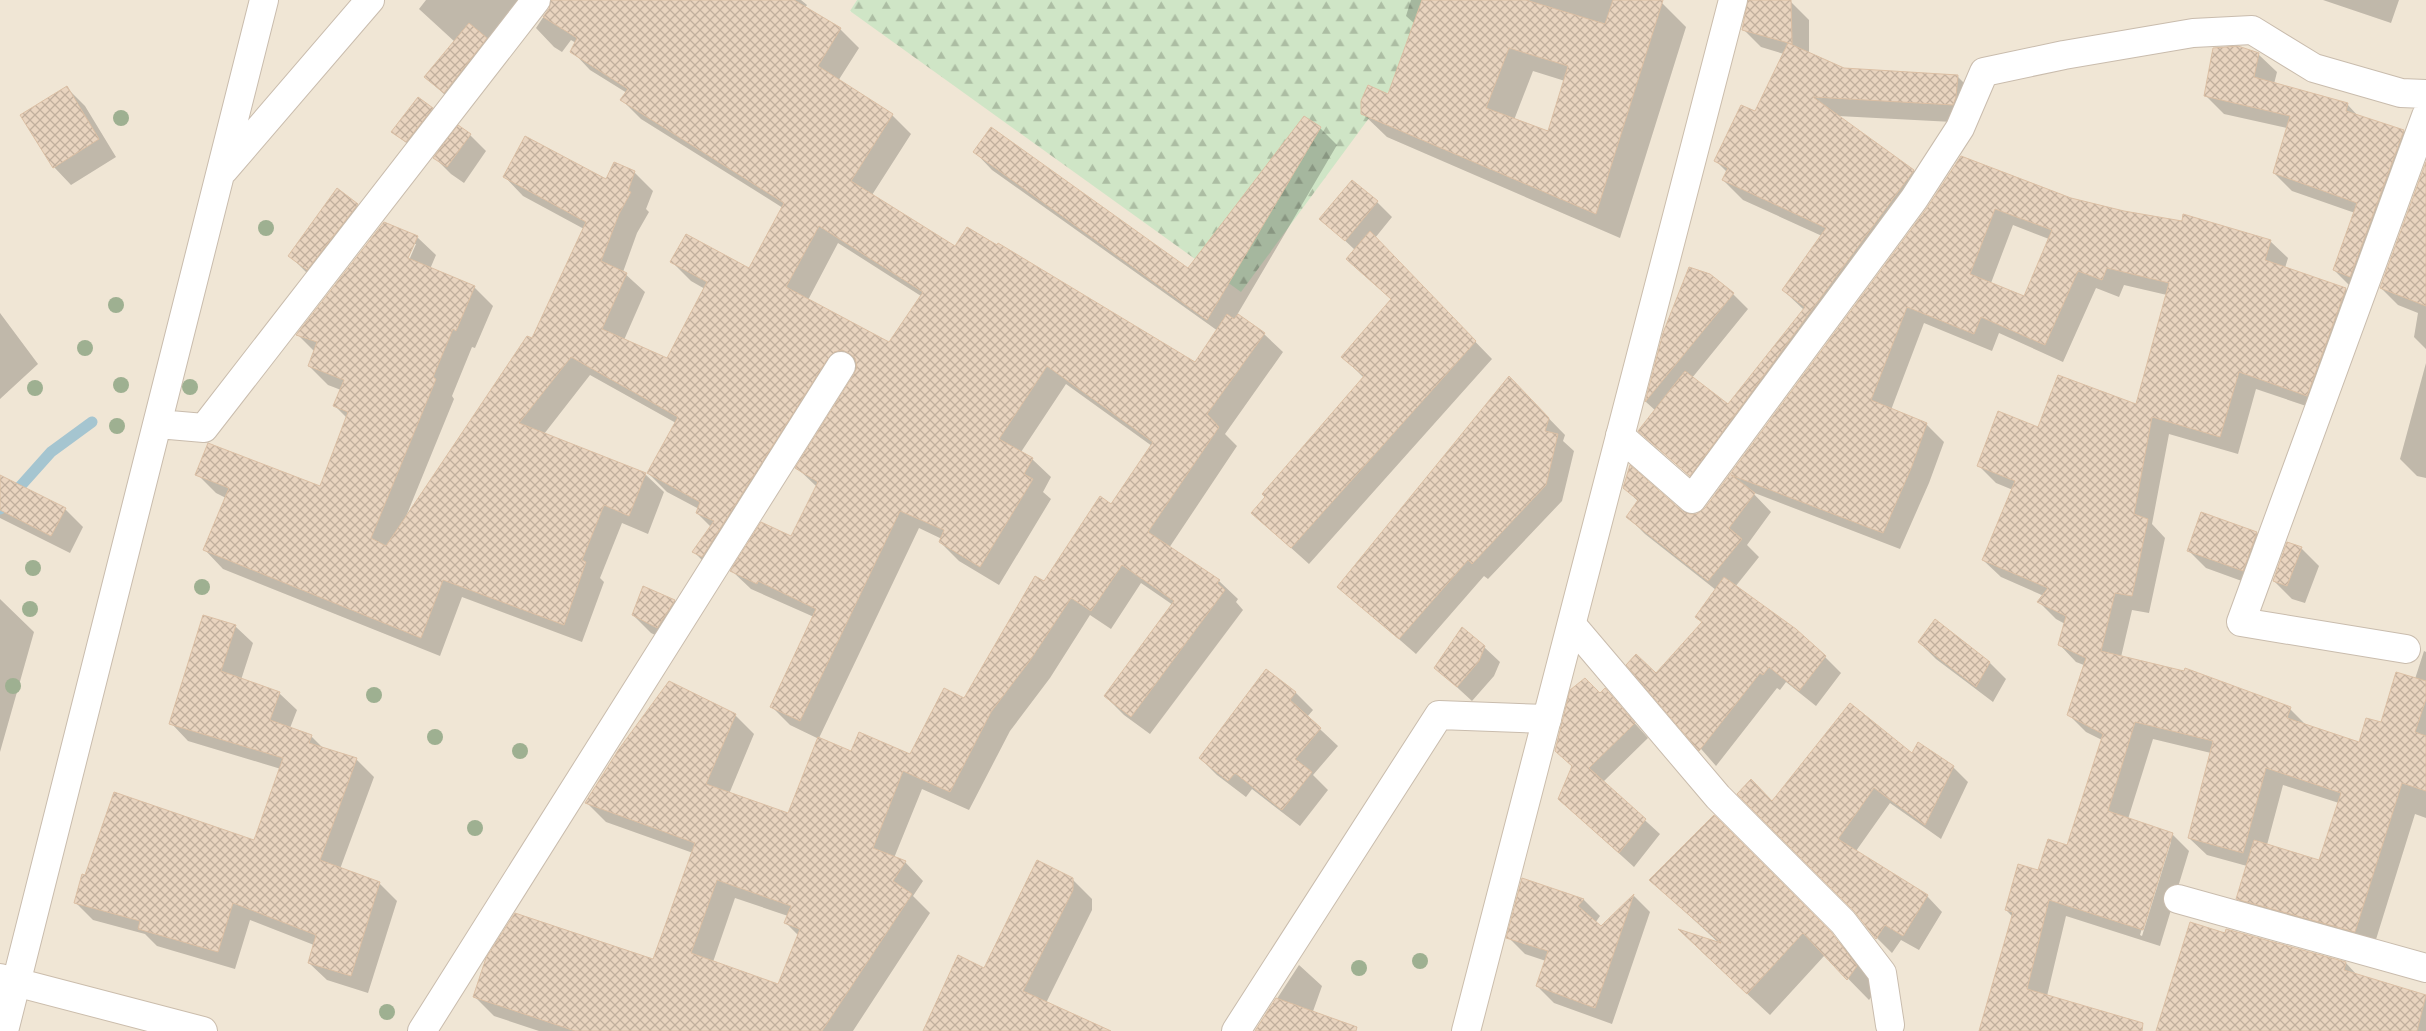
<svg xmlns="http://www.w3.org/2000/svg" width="2426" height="1031" font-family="Poppins,sans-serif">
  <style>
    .residential { fill: #f0e6d5 }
    .forest { fill: url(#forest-firs) }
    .shadow { fill: #0003; fill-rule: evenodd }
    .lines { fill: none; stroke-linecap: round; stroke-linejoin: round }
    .stream { stroke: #a5c5d0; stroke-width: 11 }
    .building { fill: url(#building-cross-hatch); stroke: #dbbfa4; fill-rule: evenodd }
    .street-casing { stroke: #c9bcad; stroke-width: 30 }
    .secondary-casing { stroke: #cbbdac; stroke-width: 30 }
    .street { stroke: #fff; stroke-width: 28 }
    .secondary { stroke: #fff; stroke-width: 28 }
    .tree { fill: #9eb091 }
  </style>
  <defs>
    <pattern id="forest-firs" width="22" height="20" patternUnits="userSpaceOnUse" patternTransform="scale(1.25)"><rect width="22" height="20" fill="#cfe5c6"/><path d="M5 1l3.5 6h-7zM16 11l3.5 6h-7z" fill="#acbda3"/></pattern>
    <pattern id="building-cross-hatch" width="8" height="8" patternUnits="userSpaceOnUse" patternTransform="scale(1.25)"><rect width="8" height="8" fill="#e9d4bf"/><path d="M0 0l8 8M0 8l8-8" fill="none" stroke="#c1af9d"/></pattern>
  </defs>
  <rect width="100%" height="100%" fill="#f9f4e6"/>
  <path class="residential" d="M0,0H857L850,12L1456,0H2426V1031H0Z"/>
  <path class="forest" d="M857,0H1456L1241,292L850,11Z"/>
  <path class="shadow" d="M426,0H801L807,5L805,8L840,29L859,48L838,81L892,115L911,134L872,195L955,248L1195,364L1218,331L992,170L975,152L1188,270L1320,128L1337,145L1237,315L1264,334L1283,352L1225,434L1237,446L1169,548L1219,581L1238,599L1236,602L1243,610L1150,734L1124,715L1105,696L1173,605L1141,583L1111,629L1090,615L1050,678L1010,731L969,810L922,789L894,858L905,862L923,881L913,896L930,913L853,1031H539L494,1016L475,997L654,961L693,853L606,822L587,803L735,715L754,734L729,794L788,815L819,739L790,725L772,707L814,617L751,589L732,571L792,537L817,487L797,468L857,370L852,371L712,570L694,552L711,527L697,513L699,509L667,492L648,473L676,423L590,375L544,434L645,474L664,492L648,534L622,523L600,578L604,582L582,642L462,597L440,656L223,569L205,550L226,498L216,493L197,474L320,488L347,418L335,406L341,390L328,385L309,366L315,352L298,335L417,237L436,255L430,269L474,287L493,306L475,348L472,347L452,396L454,399L405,519L532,340L584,229L523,196L505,177L606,181L634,172L653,191L646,209L649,212L637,233L623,272L645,292L624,340L668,360L705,289L691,281L672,262L750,269L783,208L641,119L622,100L627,93L590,70L572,51L576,43L571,40L562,52L554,47L536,28L554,1L542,9L463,111L425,77L455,42L419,9ZM838,243L921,296L890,344L808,300ZM413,244H416L407,265L405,264ZM1066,384L1152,446L1112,506L965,700L911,756L852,752L819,738L919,528L942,539L940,542L959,561L999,585L1051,499L1043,492L1051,477L1032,459L1021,452ZM735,898L788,916L785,922L799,936L779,985L713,962Z
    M1411,0H1652L1662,3L1686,27L1620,238L1387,137L1362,113L1388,95L1415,24L1406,16ZM1533,71L1565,81L1549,133L1514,120Z
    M1750,0H1783L1791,2L1809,20V54L1844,70L1957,76L1976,95L1972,123L1838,116L1914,171L1933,190L1709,494L1640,431L1656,411L1646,402L1664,334L1733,294L1748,309L1692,378L1728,405L1804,310L1783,290L1822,236L1743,200L1723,180L1727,172L1716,161L1756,113L1784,54L1761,47L1743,29Z
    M2323,0H2399L2391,23Z
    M2238,48L2258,54L2277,72L2274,84L2347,104L2359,117L2404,131L2422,149L2352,288L2334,270L2355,213L2292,191L2274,173L2287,128L2224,114L2206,96Z
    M67,88L85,106L116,157L71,185L54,167Z
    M432,109L441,117L416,150L392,132Z
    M470,135L486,151L464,183L451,174L435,158Z
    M2426,165V349L2414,337L2418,313L2398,305L2381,288Z
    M2070,199L2124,213L2270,241L2288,258L2285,268L2346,289L2363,306L2324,412L2256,389L2238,454L2169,434L2152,524L2165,538L2149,613L2132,610L2121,657L2290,709L2308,727L2360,744L2382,724L2415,679L2424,651L2426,652V818L2415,814L2373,949L2254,916L2237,898L2247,866L2207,855L2189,838L2211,753L2153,739L2128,819L2172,834L2189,851L2160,946L2066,916L2047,996L2071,1031H1981L2013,917L2006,910L2039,872L2068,847L2102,740L2086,732L2068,714L2084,665L2076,662L2059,644L2065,624L2056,619L2039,602L2044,596L2001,577L1983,560L2013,490L1996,483L1979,466L2039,429L2137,405L2167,295L2124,285L2119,297L2096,288L2063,362L1999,333L1992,351L1924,323L1891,410L1926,424L1944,442L1929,483L1900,549L1752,492L1771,512L1747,545L1759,557L1735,587L1825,657L1841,673L1816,706L1786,682L1780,690L1777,688L1716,766L1628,665L1656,675L1703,623L1696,617L1716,590L1645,534L1628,517L1639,502L1624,488L1690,516L1699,514L1705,510L1928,209ZM2013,225L2049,239L2025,297L1991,283ZM2283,785L2339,803L2320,862L2267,845ZM2168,842H2171L2142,936L2140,935Z
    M1377,202L1392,217L1375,238L1492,359L1309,564L1252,513L1364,378L1343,357L1392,300L1347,259L1355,250L1321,218Z
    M357,205L375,223L308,274L290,256Z
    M0,313L38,364L0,399Z
    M2426,363V478L2417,476L2400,459Z
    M1525,394L1565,435L1563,441L1574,451L1562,501L1488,579L1484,576L1416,654L1339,587Z
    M0,476L65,509L83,527L70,553L0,518Z
    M2257,533L2275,551L2261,588L2206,568L2188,550Z
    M2301,548L2319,566L2305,603L2292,599L2274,581Z
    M644,588L675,601L692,619L676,645L651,633L633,615Z
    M0,599L34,632L0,752Z
    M235,626L253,643L241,680L279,693L297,710L290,728L311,736L324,749L356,759L374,777L340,869L379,883L397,901L368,993L327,980L309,963L314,945L250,920L235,969L157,946L145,934L93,920L75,902L255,842L281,769L188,741L171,723Z
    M1919,642L1990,663L2006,679L1993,702L1936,659Z
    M1484,647L1500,662L1494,676L1472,701L1436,668Z
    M1267,671L1296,693L1313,710L1307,717L1338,746L1313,775L1328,790L1300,826L1252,789L1246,797L1217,775L1200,758Z
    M1605,690L1648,738L1603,782L1660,834L1634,867L1559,799L1573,767L1556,751Z
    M1912,754L1953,767L1968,782L1941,839L1890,803L1856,851L1927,896L1942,912L1919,950L1901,940L1892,953L1877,938L1773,803Z
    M1714,817L1853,956L1878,988L1869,1000L1825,955L1770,1015L1701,951L1721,945L1651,880Z
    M1072,879L1092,899V910L1046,1003L1098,1031H924Z
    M1523,880L1584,900L1600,916L1595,923L1601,928L1634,896L1650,912L1612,1024L1554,1003L1537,986L1546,961L1525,954L1508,937Z
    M2226,935L2346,963L2357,975L2426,996V1031H2157Z
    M1299,965L1322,986L1306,1031H1256Z"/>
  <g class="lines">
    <path class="stream" d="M0,509L51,452L92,422"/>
  </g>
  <path class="building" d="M551,0H794L841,28L818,66L893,114L851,181L955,246L967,227L997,245L998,243L1195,362L1227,314L1234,319L1238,314L1265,333L1207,414L1219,427L1148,532L1220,580L1217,583L1225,590L1131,717L1104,696L1174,601L1122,565L1091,611L1071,598L1031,659L991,712L950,792L903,771L873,848L906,861L893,881L912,894L822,1031H575L473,997L486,958L515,913L653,959L695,843L585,803L619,749L669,681L736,714L706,784L788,813L818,737L851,751L859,732L910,754L944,688L964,698L1035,576L1044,581L1100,496L1111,504L1153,442L1047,366L999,439L1033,458L1024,474L1033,479L980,567L939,542L944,530L900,511L800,721L770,707L816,609L758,581L757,584L730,571L761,522L791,536L818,482L795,468L854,374L857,367L855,358L849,353L842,350L834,352L828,358L702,557L692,552L714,521L696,513L700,502L647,473L678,417L571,357L519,423L646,473L629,516L604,505L582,560L586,562L564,625L443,580L421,638L203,550L229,488L195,475L208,443L320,486L348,412L333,406L344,380L308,366L317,342L296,335L384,222L418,236L408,258L475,286L456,331L453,329L433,377L436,379L371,538L386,546L527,336L532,338L586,222L503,177L525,136L606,179L614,162L635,171L628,191L631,192L619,214L601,261L627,273L602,329L667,358L707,282L670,262L686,234L749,268L784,203L620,100L628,89L570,52L577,38L543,17L549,9ZM819,226L923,292L889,342L786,287ZM717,880L791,906L784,923L800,929L778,984L691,953Z
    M1422,0H1526L1605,24L1613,0H1663L1596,214L1361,114V101L1368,85L1388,94ZM1509,48L1568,66L1548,131L1486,108Z
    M1748,0H1791L1792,44L1742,30Z
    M469,23L487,38L444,93L424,77Z
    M1788,43L1844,68L1958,75L1956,97L1953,105L1813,97L1914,170L1690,476L1638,431L1685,371L1728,404L1805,307L1782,290L1826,228L1722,180L1728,168L1714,161L1741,105L1755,111Z
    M2238,46L2259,53L2254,77L2348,103L2346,111L2404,130L2350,277L2333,270L2357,203L2273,173L2290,116L2204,96L2213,48Z
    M67,86L99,139L53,168L20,115Z
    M418,97L433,108L406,142L391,132Z
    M1304,116L1321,127L1207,320L973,152L991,127L1188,268Z
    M458,125L471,134L447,167L433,158Z
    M1961,156L2071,198L2124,211L2182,221L2183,214L2271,240L2265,260L2346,288L2307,396L2239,372L2220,437L2152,417L2134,514L2148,519L2132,596L2115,593L2101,651L2184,671L2185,668L2291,707L2287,718L2359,742L2366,718L2381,722L2396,672L2426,681V699L2415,732L2426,736V791L2402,783L2355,932L2236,899L2254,840L2319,860L2341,793L2266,768L2243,853L2188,838L2213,741L2135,722L2108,811L2173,833L2143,930L2049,900L2027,989L2143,1023L2142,1031H1979L2013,912L2005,910L2018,864L2038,870L2048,839L2067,845L2103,734L2067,715L2086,658L2058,645L2066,616L2037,602L2048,588L1982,560L2015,481L1977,466L1998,411L2038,427L2058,375L2136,404L2169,283L2107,268L2102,280L2078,271L2045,345L1981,317L1974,334L1907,307L1871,400L1927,423L1912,466L1883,533L1731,475L1755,493L1729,528L1742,539L1708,581L1626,517L1638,500L1623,488L1630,465L1682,511L1690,514H1697L1705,508L1927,208ZM1995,209L2052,230L2024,296L1970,274Z
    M2426,162V306L2380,288Z
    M1352,180L1378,201L1345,241L1319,219Z
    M337,188L358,204L307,270L288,256Z
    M1370,231L1476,341L1291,548L1251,513L1265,497L1262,494L1364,376L1341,357L1391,299L1346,259Z
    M1689,267L1710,274L1734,293L1645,402L1663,333Z
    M1509,376L1549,418L1545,431L1558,434L1546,485L1472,564L1468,560L1399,639L1337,587Z
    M0,475L66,508L51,536L0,510Z
    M2201,512L2257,532L2243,571L2187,551Z
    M2287,542L2302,547L2287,586L2273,581Z
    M1724,577L1796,629L1826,656L1799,691L1769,667L1763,675L1760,673L1699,751L1626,665L1636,654L1656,673L1702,622L1695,617Z
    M643,586L675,600L657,628L632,615Z
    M203,615L236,625L221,671L280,692L270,720L312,735L309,743L357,758L320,860L380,882L351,976L308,963L316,935L233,903L218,952L138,929L140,921L74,903L82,874L85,875L114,792L254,840L283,758L169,724Z
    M1935,619L1990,662L1976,687L1918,642Z
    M1462,627L1485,646L1479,661L1457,687L1434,668Z
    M1266,669L1296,692L1290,700L1321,728L1295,759L1312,772L1282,810L1235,773L1228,781L1199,758Z
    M1585,678L1600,693L1605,688L1635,723L1589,768L1646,819L1619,853L1558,799L1572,766L1555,751L1570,690Z
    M1850,703L1912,753L1918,742L1954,766L1925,825L1874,788L1838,839L1928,895L1903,936L1885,925L1876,939L1854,911L1737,794L1751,779L1772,801Z
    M1714,815L1831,932L1857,966L1847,980L1803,933L1747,994L1678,929L1721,943L1649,880Z
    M1037,860L1073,878V890L1023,991L1111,1031H923L958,955L984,968Z
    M1522,878L1584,899L1578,906L1601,926L1634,894L1595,1008L1536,986L1548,951L1506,938Z
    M2190,922L2225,933L2226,929L2346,962L2344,970L2426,995L2417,1031H2156Z
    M1276,998L1357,1027L1356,1031H1255Z"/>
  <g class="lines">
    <defs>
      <path id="street" d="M224,170L370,0
        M158,424L204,428L536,0
        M1620,436L1692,499L1914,199L1960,128L1984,72L2064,55L2193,33L2252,30L2314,68L2401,93L2426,94
        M1572,625L1718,797L1843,922L1882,973L1890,1025
        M2406,649L2241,622L2426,116
        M2178,899L2426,968
        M4,1031L264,0
        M422,1031L841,366
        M1236,1031L1439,715L1547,719"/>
      <path id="secondary" d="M0,978L203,1031
        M1466,1031L1733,0"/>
    </defs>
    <use href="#street" class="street-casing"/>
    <use href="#secondary" class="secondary-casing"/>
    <use href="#street" class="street"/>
    <use href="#secondary" class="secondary"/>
  </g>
  <g class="tree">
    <circle cx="121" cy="118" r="8"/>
    <circle cx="266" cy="228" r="8"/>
    <circle cx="116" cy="305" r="8"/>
    <circle cx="85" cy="348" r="8"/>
    <circle cx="121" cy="385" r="8"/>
    <circle cx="190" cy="387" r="8"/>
    <circle cx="35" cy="388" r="8"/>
    <circle cx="117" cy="426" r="8"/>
    <circle cx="33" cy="568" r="8"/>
    <circle cx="202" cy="587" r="8"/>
    <circle cx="30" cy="609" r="8"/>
    <circle cx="13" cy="686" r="8"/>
    <circle cx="374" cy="695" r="8"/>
    <circle cx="435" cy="737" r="8"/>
    <circle cx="520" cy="751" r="8"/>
    <circle cx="475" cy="828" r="8"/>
    <circle cx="1420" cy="961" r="8"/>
    <circle cx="1359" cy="968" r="8"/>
    <circle cx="387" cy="1012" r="8"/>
  </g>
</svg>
